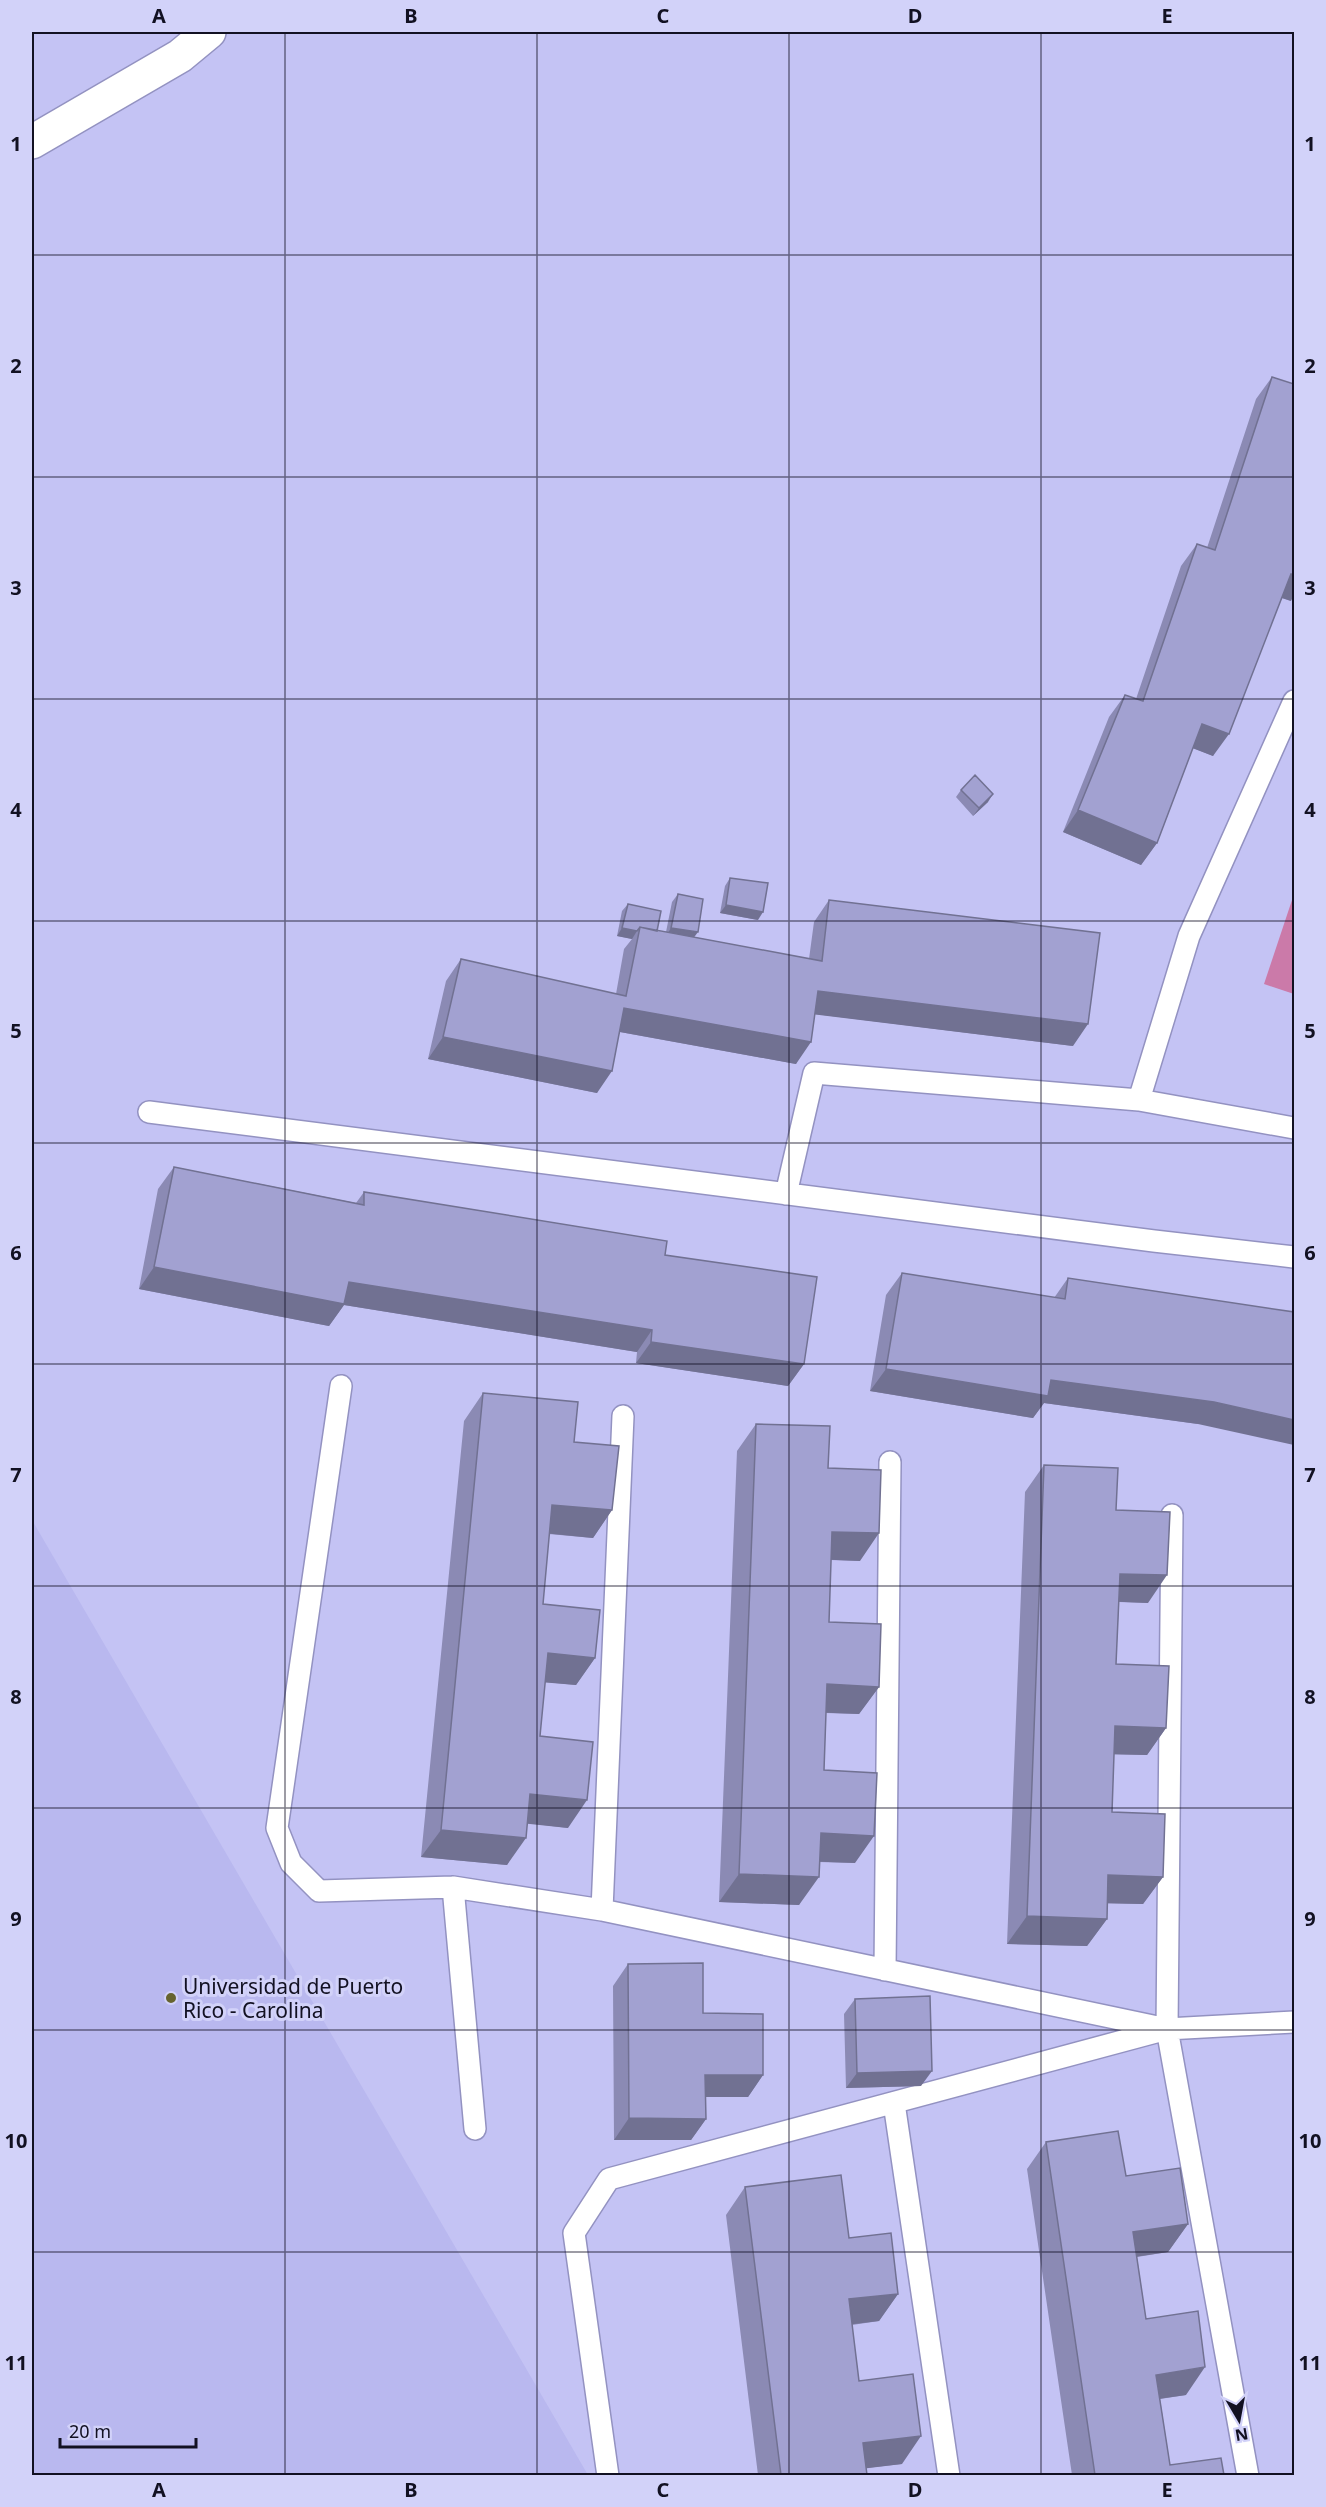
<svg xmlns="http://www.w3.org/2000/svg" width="1326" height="2507" font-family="'Noto Sans',sans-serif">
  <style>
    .built { fill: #b9b8ef }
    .green { fill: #cb7aa9 }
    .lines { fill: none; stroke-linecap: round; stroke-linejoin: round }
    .service-casing { stroke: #9392c1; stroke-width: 24 }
    .minor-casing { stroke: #9392c1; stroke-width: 36 }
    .service { stroke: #fff; stroke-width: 21 }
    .minor { stroke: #fff; stroke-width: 33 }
    .wall { fill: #8b8ab4 }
    .shaded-wall { fill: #717192 }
    .building { fill: #a2a1d1; stroke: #717192; stroke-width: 1.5 }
    .grid { fill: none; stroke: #121122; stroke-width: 1.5; stroke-opacity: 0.55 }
    .poi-dot { fill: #66632f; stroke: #d2d2f9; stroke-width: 2 }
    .labels { text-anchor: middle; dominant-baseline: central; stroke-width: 6; stroke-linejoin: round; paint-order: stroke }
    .poi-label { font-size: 21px; fill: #121122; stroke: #d2d2f9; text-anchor: start }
    .neatline { fill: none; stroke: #121122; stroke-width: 2 }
    .grid-label { font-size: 20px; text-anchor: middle; font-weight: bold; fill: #121122 }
  </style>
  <rect width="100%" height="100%" fill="#c4c3f4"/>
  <path class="built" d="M32,1520L588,2475H32Z"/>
  <path class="green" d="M1294,894V994L1264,984Z"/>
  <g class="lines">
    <defs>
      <path id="service" d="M1139,1100L1189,936L1294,701
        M149,1112L1154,1241L1294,1257
        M786,1194L814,1073L1139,1100L1294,1128
        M341,1386L277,1828L291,1863L319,1891L453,1887L602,1910L1167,2029
        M1172,1515L1167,2029L1248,2476
        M453,1887L475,2129
        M602,1910L623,1416
        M885,1970L890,1462
        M894,2103L949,2476
        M608,2476L574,2233L609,2179L1167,2029L1294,2022"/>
      <path id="minor" d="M32,142L180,56L209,32"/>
    </defs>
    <use href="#service" class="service-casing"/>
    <use href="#minor" class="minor-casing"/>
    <use href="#service" class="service"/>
    <use href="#minor" class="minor"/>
  </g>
  <path class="wall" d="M1272,377L1291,601L1282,598L1213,756L1193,748L1157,843L1141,865L1063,832L1109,717L1125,695L1136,699L1181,566L1197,544L1207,548L1256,399Z
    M961,790L988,802L973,816L956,797Z
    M730,878L758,920L720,913L725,886Z
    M678,894L694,937L809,959L814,922L829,900L1073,1046L815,1014L796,1064L620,1032L597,1093L428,1059L446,981L461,959L616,994L624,949L632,939L617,936L622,911L628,904L657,931L666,932L672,902Z
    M174,1167L356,1203L364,1192L665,1255L804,1364L788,1386L636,1363L637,1352L344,1305L329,1326L139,1289L158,1189Z
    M902,1273L1054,1298L1068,1278L1198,1424L1044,1403L1033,1418L870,1391L886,1295Z
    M483,1393L574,1442L612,1510L593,1538L549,1534L543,1604L595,1658L576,1685L545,1682L540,1736L568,1828L527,1823L507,1865L421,1857L464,1421Z
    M756,1424L860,1561L831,1560L829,1622L879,1687L859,1714L826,1713L824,1770L855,1863L819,1862L799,1905L719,1902L737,1451Z
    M1044,1465L1116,1510L1148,1603L1119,1602L1116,1664L1166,1728L1147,1755L1114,1754L1112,1812L1163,1877L1143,1904L1107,1903V1919L1087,1946L1007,1944L1025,1492Z
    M1294,1921V1978H1292Z
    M628,1964L703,2013L763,2075L748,2097H706V2119L691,2140H614L613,1986Z
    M855,1999L921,2086L846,2088L844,2014Z
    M1046,2142L1126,2176L1188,2224L1168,2252L1137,2257L1146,2319L1186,2395L1160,2399L1170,2465L1224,2475H1072L1027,2169Z
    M745,2187L849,2238L898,2294L879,2321L852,2325L859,2381L902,2464L866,2468L867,2475H758L726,2215Z"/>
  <path class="shaded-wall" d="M1291,574L1294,575V595L1291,601L1276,596Z
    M1202,724L1229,734L1213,756L1187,746Z
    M993,794L988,802L973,816L979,808Z
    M1078,810L1157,843L1141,865L1063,832Z
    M726,905L763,912L758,920L720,913Z
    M622,928L637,931L632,939L617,936Z
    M671,928L698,932L692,940L666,936Z
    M818,991L1088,1024L1073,1046L803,1013Z
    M624,1008L811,1042L796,1064L609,1030Z
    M443,1037L612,1071L597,1093L428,1059Z
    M154,1267L349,1282L652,1330L637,1352L344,1305L329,1326L139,1289Z
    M651,1342L804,1364L788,1386L636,1363Z
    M886,1369L1051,1380L1214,1402L1294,1420V1445L1198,1424L1044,1403L1033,1418L870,1391Z
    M552,1505L612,1510L593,1538L533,1532Z
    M832,1532L879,1533L860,1561L813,1559Z
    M1120,1574L1167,1575L1148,1603L1101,1601Z
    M548,1653L595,1658L576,1685L528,1681Z
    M827,1684L879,1687L859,1714L808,1712Z
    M1115,1726L1166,1728L1147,1755L1096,1754Z
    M530,1794L587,1800L568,1828L511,1822Z
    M441,1830L526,1838L507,1865L421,1857Z
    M821,1833L874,1836L855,1863L801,1861Z
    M739,1874L819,1877L799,1905L719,1902Z
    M1108,1875L1163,1877L1143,1904L1089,1903Z
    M1027,1916L1107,1919L1087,1946L1007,1944Z
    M932,2071L921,2086L846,2088L857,2073Z
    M705,2075H763L748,2097H690Z
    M629,2118L706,2119L691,2140H614Z
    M1188,2224L1168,2252L1114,2260L1133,2232Z
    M898,2294L879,2321L829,2327L849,2299Z
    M1205,2367L1186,2395L1137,2402L1156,2375Z
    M921,2436L902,2464L844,2471L863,2443Z"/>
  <path class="building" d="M1272,377L1294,384V575L1291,574L1229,734L1202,724L1157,843L1078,810L1125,695L1143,701L1197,544L1215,550Z
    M975,775L993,794L979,808L961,790Z
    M730,878L768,883L763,912L726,905Z
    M678,894L703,899L698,932L671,928Z
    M829,900L1100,933L1088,1024L818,991L811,1042L624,1008L612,1071L443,1037L461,959L626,996L640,927L822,961Z
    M628,904L661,911L657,931L640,927L637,931L622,928Z
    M174,1167L364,1205V1192L667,1241L665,1255L817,1277L804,1364L651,1342L652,1330L349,1282L344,1304L154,1267Z
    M902,1273L1065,1299L1068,1278L1294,1312V1420L1214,1402L1051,1380L1048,1396L886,1369Z
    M483,1393L578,1402L574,1442L619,1446L612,1510L552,1505L543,1604L600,1610L595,1658L548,1653L540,1736L593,1742L587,1800L530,1794L526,1838L441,1830Z
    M756,1424L830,1426L828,1468L881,1470L879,1533L832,1532L829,1622L881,1624L879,1687L827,1684L824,1770L877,1773L874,1836L821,1833L819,1877L739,1874Z
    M1044,1465L1118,1468L1116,1510L1170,1512L1167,1575L1120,1574L1116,1664L1169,1666L1166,1728L1115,1726L1112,1812L1165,1814L1163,1877L1108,1875L1107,1919L1027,1916Z
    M703,1963V2013L763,2014V2075H705L706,2119L629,2118L628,1964Z
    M930,1996L932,2071L857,2073L855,1999Z
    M1118,2131L1126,2176L1180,2168L1188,2224L1133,2232L1146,2319L1198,2311L1205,2367L1156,2375L1170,2465L1221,2458L1224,2475H1095L1046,2142Z
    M841,2175L849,2238L891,2233L898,2294L849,2299L859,2381L913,2374L921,2436L863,2443L867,2475H781L745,2187Z"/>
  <path class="grid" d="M285,32V2476M537,32V2476M789,32V2476M1041,32V2476M32,255H1294M32,477H1294M32,699H1294M32,921H1294M32,1143H1294M32,1364H1294M32,1586H1294M32,1808H1294M32,2030H1294M32,2252H1294"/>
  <circle class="poi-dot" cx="171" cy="1998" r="6"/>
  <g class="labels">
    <g class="poi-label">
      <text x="183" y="1986">Universidad de Puerto<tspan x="183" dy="24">Rico - Carolina</tspan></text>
    </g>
  </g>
  <rect width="1326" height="2507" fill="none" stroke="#d2d2f9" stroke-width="66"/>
  <g transform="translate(1239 2420) rotate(170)" stroke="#d2d2f9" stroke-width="4.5" paint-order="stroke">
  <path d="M0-4.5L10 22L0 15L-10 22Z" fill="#121122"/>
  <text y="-9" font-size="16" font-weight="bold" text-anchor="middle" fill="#121122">N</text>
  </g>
  <path d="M60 2438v9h136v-9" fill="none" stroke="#121122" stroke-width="3"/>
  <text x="69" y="2438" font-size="18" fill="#121122" stroke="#d2d2f9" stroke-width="4.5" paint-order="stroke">20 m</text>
  <rect x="33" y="33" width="1260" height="2441" class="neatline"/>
  <g class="grid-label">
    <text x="159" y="23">A</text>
    <text x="411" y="23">B</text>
    <text x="663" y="23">C</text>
    <text x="915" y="23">D</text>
    <text x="1167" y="23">E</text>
    <text x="16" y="151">1</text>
    <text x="1310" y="151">1</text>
    <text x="16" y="373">2</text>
    <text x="1310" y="373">2</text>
    <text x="16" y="595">3</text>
    <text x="1310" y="595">3</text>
    <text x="16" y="817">4</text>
    <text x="1310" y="817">4</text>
    <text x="16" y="1038">5</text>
    <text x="1310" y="1038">5</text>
    <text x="16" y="1260">6</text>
    <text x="1310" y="1260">6</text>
    <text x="16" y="1482">7</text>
    <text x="1310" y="1482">7</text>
    <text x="16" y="1704">8</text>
    <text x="1310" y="1704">8</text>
    <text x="16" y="1926">9</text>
    <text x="1310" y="1926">9</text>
    <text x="16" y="2148">10</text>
    <text x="1310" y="2148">10</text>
    <text x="16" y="2370">11</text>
    <text x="1310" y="2370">11</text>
    <text x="159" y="2497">A</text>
    <text x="411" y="2497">B</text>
    <text x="663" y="2497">C</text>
    <text x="915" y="2497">D</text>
    <text x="1167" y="2497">E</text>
  </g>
</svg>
